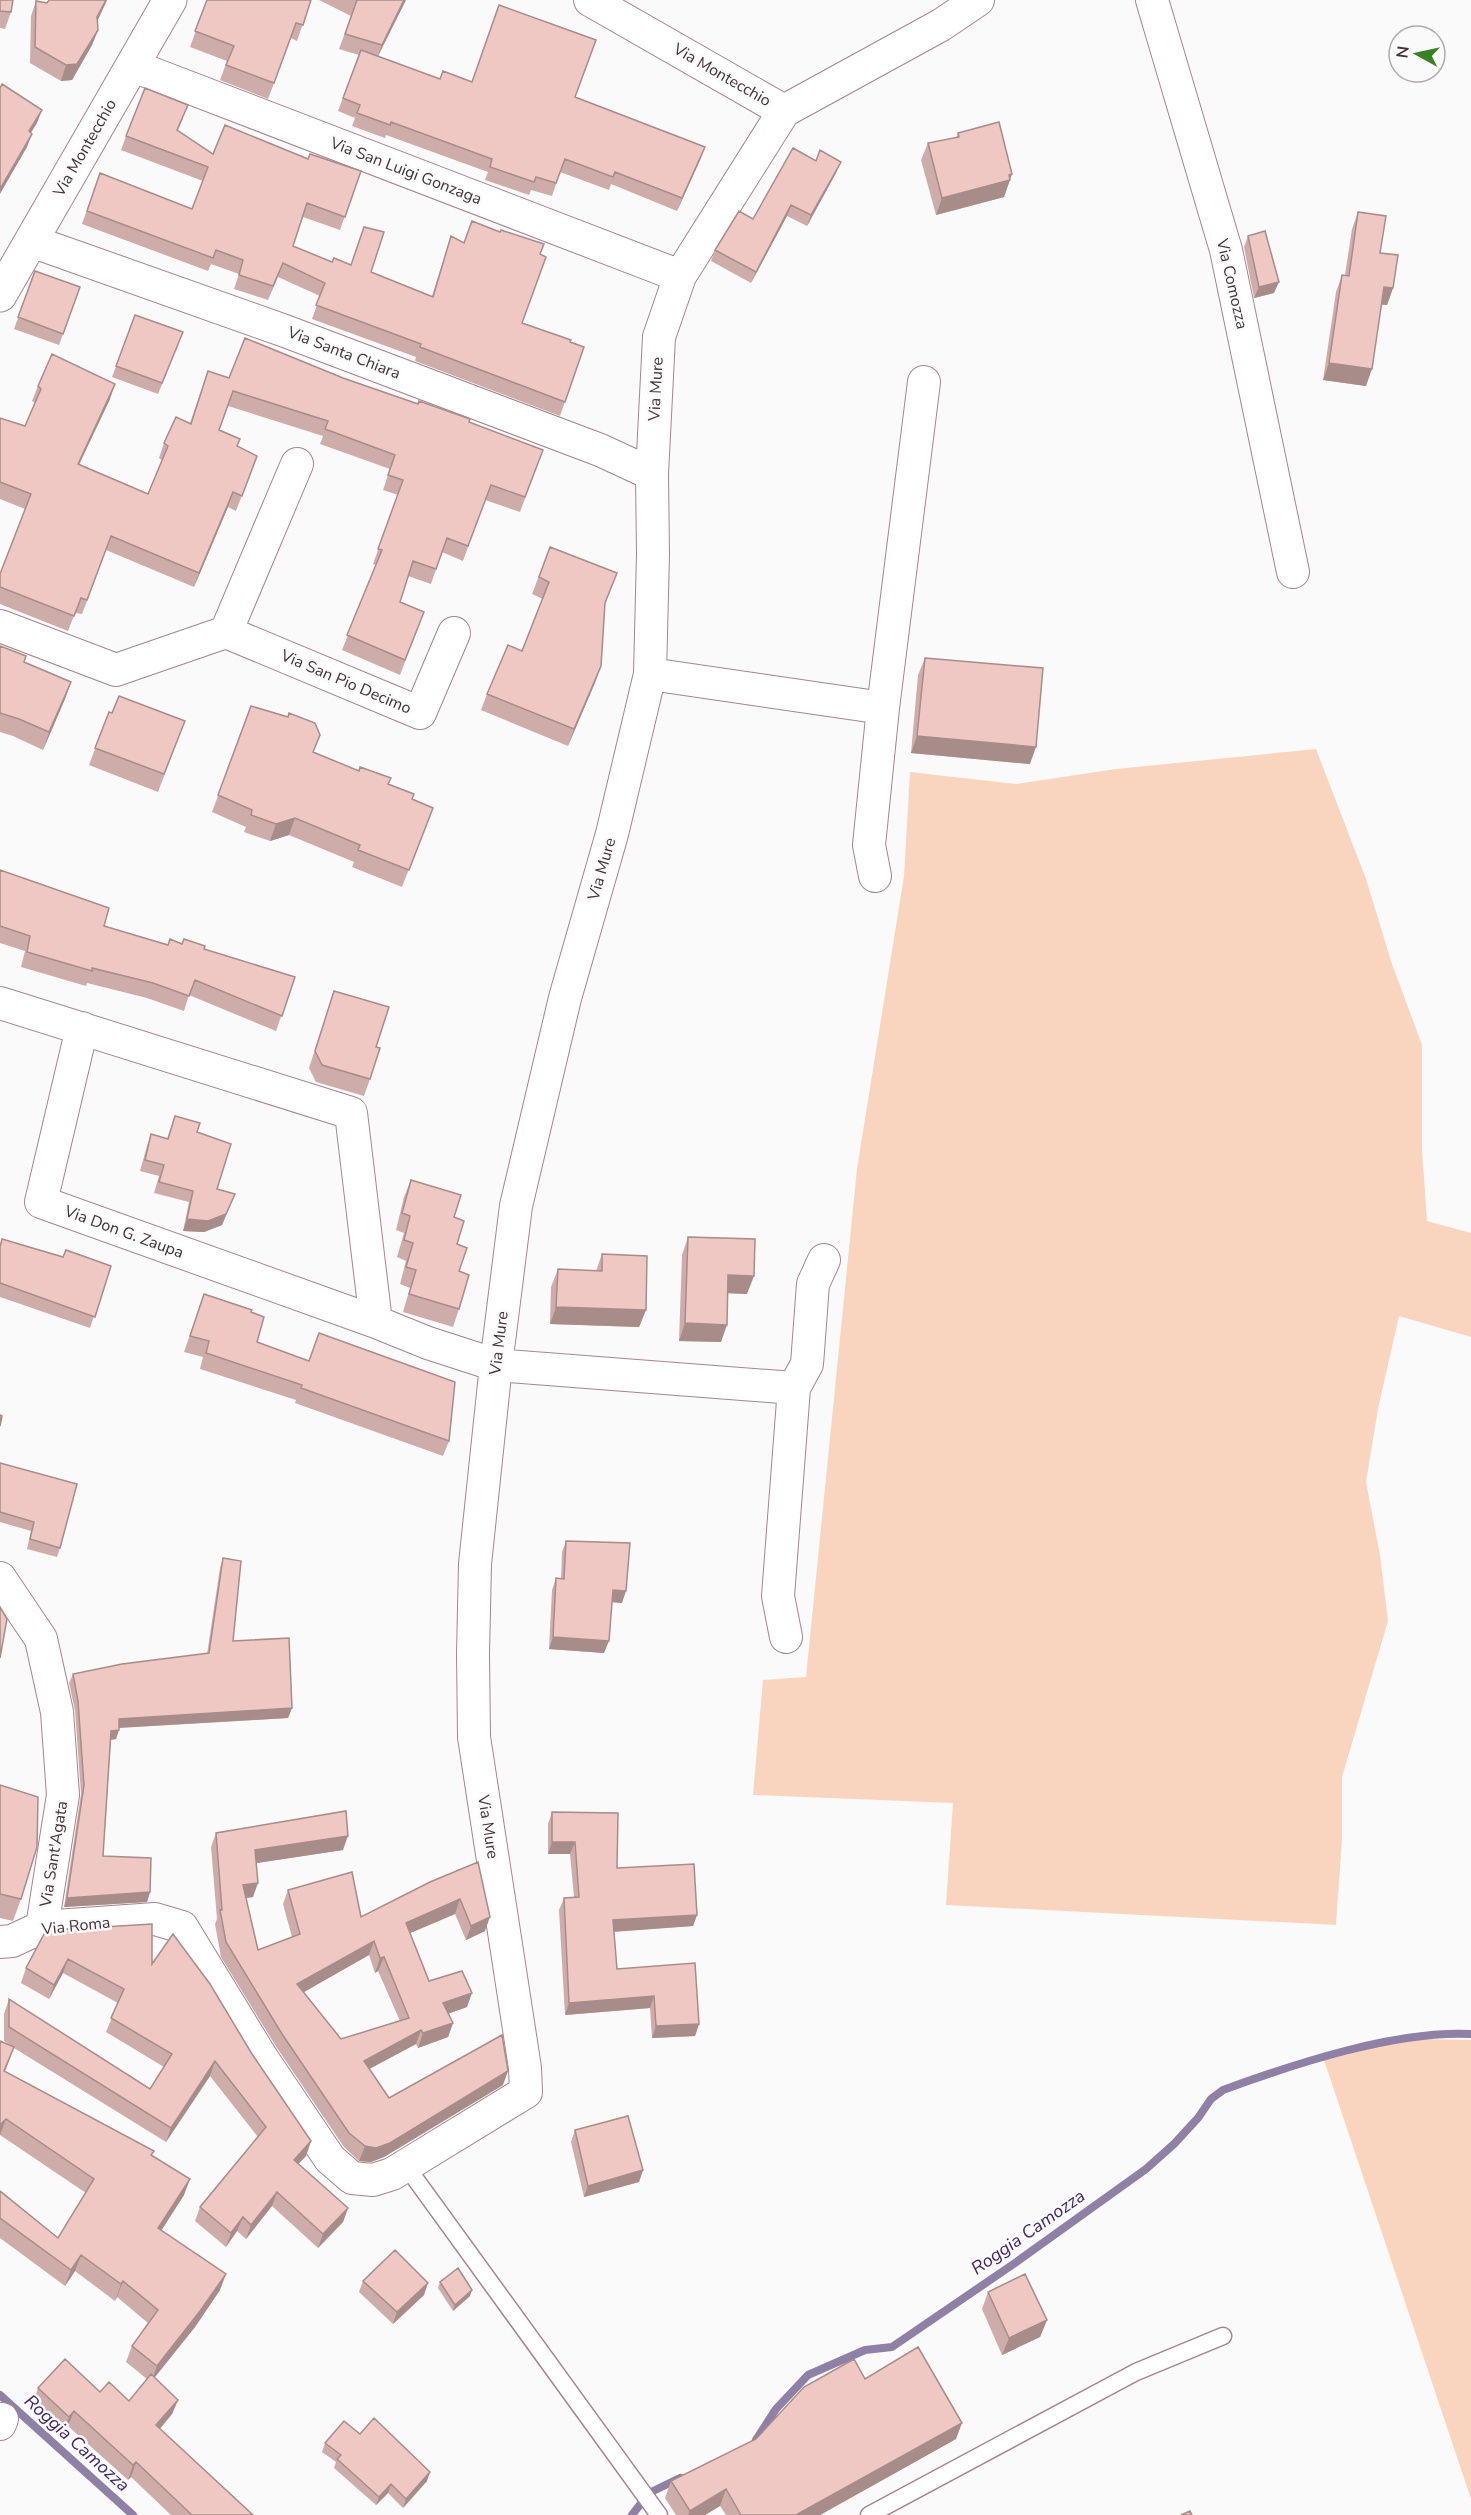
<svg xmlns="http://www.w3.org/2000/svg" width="1471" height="2515" font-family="'Nunito Sans',sans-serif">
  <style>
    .green { fill: #f9d5bf }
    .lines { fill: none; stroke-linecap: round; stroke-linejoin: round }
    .stream { stroke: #8f80a5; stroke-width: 8 }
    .lane-casing { stroke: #a6848f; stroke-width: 19 }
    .street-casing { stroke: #a6848f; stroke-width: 34 }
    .secondary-casing { stroke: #a6848f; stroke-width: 35 }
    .lane { stroke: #fff; stroke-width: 16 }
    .street { stroke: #fff; stroke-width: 32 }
    .secondary { stroke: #fff; stroke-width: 33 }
    .wall { fill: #ceaca9; fill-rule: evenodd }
    .shaded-wall { fill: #a78c89 }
    .building { fill: #efc8c4; stroke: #a78c89; stroke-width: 1.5; fill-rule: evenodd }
    .labels { text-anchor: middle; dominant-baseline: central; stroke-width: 5; stroke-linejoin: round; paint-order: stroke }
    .street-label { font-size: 16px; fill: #413338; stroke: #fafafa }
    .water-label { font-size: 18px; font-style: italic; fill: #3f2664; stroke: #fafafa }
  </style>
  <rect width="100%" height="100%" fill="#fafafa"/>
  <path class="green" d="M1316,749L1366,879L1392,964L1422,1045V1150L1427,1221L1471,1233V1337L1399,1316L1378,1409L1366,1482L1380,1555L1388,1621L1342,1777V1839L1336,1925L946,1905L953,1803L753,1795L763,1680L806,1677L857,1169L904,876L910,772L1016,784L1116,769Z
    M1424,2039L1471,2040V2499L1322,2054L1381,2043Z"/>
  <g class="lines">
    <path class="stream" d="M0,2395L133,2515
      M756,2440L776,2409L808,2375L865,2350L892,2347L1015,2263L1146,2169L1174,2144L1198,2118L1211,2099L1223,2090C1294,2064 1396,2030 1471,2034
      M632,2515L649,2493L680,2478"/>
    <defs>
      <path id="lane" d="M406,2166L659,2515
        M869,2515L1136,2372L1223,2336"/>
      <path id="street" d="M590,0L784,111L941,25L978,0
        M1152,0L1226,250L1293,572
        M133,66L680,276
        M31,241L285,331L600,450L652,474
        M0,626L116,670L226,632L420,713L454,633
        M226,632L297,464
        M650,674L883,708L869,845L875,876
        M883,708L924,382
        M0,1003L351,1113L376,1322L41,1202L82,1028
        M376,1322L428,1343L496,1365L794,1388L778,1596L786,1637
        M794,1388L807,1364L813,1284L824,1260
        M0,1578L41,1639L57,1712L63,1795L42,1927
        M0,1942L12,1941L42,1927L155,1919L182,1927L262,2058L330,2159L352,2178L373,2180L392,2174L526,2092L525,2068L474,1737L473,1654L475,1564L496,1365L516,1206L565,998L612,834L650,674L653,554L652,474L659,337L680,276L784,111
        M0,2424L2,2419"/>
      <path id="secondary" d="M0,295L170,0"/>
    </defs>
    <use href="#lane" class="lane-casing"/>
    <use href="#street" class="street-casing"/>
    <use href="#secondary" class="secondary-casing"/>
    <use href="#lane" class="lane"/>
    <use href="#street" class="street"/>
    <use href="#secondary" class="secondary"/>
  </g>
  <path class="wall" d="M0,0L11,12L5,29L0,28Z
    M49,0H107L97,21L98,30L92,45L72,80L61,81L30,63L31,16L36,1L47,3Z
    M207,0H311L297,41L291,38L268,99L220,80L227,61L190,47Z
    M319,0H406L378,56L440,79L472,82L575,97L705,147L700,160L677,211L611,184L609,190L560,172L552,196L531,190L529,195L485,180L488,172L386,135L385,138L352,126L355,118L338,111L359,55L339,49L351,16Z
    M183,119L178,130L213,154L308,159L361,171L340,230L303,217L293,246L332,262L371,272L432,296L451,236L464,243L472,221L541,255L522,323L584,347L560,416L415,361L416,357L312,319L320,296L278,277L268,300L234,289L239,274L211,264L208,271L82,224L100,173L192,209L203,181L121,150L126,136Z
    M958,133L1010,179L1004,197L936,215L921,160L928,143L956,138Z
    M836,173L807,226L787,216L751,283L711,261L715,250L753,219Z
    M1358,212L1380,253L1393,288L1387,305H1382L1366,386L1323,380L1336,292L1342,275H1345L1352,229Z
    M1248,236L1274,293L1254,298L1244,247Z
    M35,271L80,287L59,345L14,329Z
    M135,315L179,343L158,394L112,377Z
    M208,371L229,378H343L469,422L543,450L520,512L485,500L463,561L442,552L431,584L408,576L400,602L424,612L400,675L342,650L376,565L373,564L398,495L383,490L390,469L320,444L323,436L228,406L219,430L238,447L257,456L236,511L228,507L194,587L106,550L82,614L75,613L68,631L0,604V574L25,509L0,499V418L25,426L35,403L32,401L38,386L110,399L79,465L148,494L162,460L159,458L164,443L190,423Z
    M550,547L605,605L601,666L568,746L481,710L487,694L522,651L543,599L532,594Z
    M0,646L24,662L71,682L65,699L43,750L13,736L0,732Z
    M925,658L1030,764L911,753L918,675Z
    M251,706L313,752L359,771L391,778L389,784L413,799L426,825L402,887L352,867L354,862L289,835L270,841L244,832L246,827L212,812Z
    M109,712L185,721L158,792L89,765Z
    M0,870L104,926L167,945L182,944L204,949L295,977L276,1031L189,995L184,1011L147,998L87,983L86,986L21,967L25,951L0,943Z
    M334,991L376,1047L370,1079L364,1096L316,1082L309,1068Z
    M175,1116L197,1132L217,1189L235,1194L222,1225L204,1232L183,1231L189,1202L154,1193L159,1176L140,1171L147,1146L151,1134L167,1139Z
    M411,1180L454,1217L457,1244L459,1271V1309L453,1327L403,1312L410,1288L400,1284L406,1261L397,1257L404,1233L396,1230L404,1197Z
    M688,1237L747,1294L728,1293L721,1342L679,1341L682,1255Z
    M2,1239L63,1257L111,1266L90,1328L0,1297V1245Z
    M602,1254L646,1310L639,1327L550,1324L551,1287L558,1269L596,1271Z
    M204,1294L251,1312L257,1342L309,1361L319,1333L449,1441L443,1456L295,1403L296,1400L200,1369L203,1357L184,1352Z
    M0,1463L60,1548L57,1557L27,1549L31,1531L0,1522Z
    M566,1541L622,1603L612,1602L604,1653L549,1649L552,1590L556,1578L561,1579L562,1552Z
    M223,1558L233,1641L292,1708L288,1718L119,1728L116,1739L111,1740L103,1856L150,1892L147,1902L64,1907L81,1794L75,1711L69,1683L73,1674L207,1654L220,1568Z
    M0,1785L21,1899L13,1921L0,1918Z
    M552,1812L617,1868L697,1915L693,1926L614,1932L617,1969L699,2024L695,2036L652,2038L650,2008L565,2015L559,1910L564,1898L574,1897L570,1854H548V1824Z
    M216,1833L343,1850L256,1863L253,1897L246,1898L258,1950L292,1937L283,1904L288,1890L361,1917L478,1862L485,1931L466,1940L455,1914L410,1933L429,1981L467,2007L448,2014L453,2023L448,2037L418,2048L416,2044L369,2069L389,2098L503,2085L384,2157L371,2162L359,2161L344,2147L277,2048L221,1957L215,1924L217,1919L211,1847ZM369,1955L375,1973L378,1971L400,2021L341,2039L303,1992Z
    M44,1934L152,1964L252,2054L311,2141L306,2156L298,2164L348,2208L343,2222L318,2248L272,2206L246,2239L237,2231L226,2247L195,2221L200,2207L258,2137L210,2076L166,2142L14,2048L5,2072L152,2155L184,2195L161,2231L220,2290L195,2327L154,2378L178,2400L172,2414L160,2429L253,2515H171L131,2477L128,2480L68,2426L63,2432L33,2403L38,2388L100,2392L129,2401L147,2379L126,2362L132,2346L148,2323L117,2297L115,2301L75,2271L65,2286L0,2238V2191L58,2238L86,2193L0,2135V2041L11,2045L4,2041V2014L9,1999L150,2089L164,2067L106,2032L118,2003L63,1973L49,1999L21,1983L26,1968Z
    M575,2130L643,2170L639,2182L584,2197L571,2142Z
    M363,2281L424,2295L393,2324L359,2292Z
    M440,2282L470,2296L453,2311L438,2288Z
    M988,2292L1047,2320L1040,2337L1002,2355L982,2309Z
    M865,2379L956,2439L820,2515H726L720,2506L705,2515H676L665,2498L671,2481L756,2439Z
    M360,2434L427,2481L403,2508L388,2493L376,2505L334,2468L336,2462L322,2452L325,2443Z"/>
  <path class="shaded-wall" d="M106,0H107L92,33L97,17Z
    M404,0H406L376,60L382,45Z
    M98,30L92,45L72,80L61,81L66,65Z
    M42,110L37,123L24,144L29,131Z
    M32,134L27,147L0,194V189Z
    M705,147L700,160L677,211L682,198Z
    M841,162L836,173L807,226L811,215Z
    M1012,174L1004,197L936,215L942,198Z
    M791,205L787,216L751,283L756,272Z
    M1279,282L1274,293L1254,298L1259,287Z
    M1384,287L1393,288L1387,305L1378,304Z
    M1329,363L1372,369L1366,386L1323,380Z
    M115,384L110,399L72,479L78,464Z
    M233,492L228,507L194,587L199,573Z
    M601,666L595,683L568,746L574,729Z
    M71,682L65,699L43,750L49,732Z
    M917,736L1036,747L1030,764L911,753Z
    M295,818L289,835L270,841L276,824Z
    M235,1194L222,1225L204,1232L183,1231L187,1219Z
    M728,1275L754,1276L747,1294L722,1293Z
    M556,1307L646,1310L639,1327L550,1324Z
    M685,1323L727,1325L721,1342L679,1341Z
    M613,1590L626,1591L622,1603L609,1602Z
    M553,1637L609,1641L604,1653L549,1649Z
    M292,1708L288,1718L115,1728L119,1719Z
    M119,1730L116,1739L108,1740L111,1731Z
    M348,1836L343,1850L250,1864L255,1850Z
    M552,1842H575L570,1854H548Z
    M258,1883L253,1897L238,1899L243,1885Z
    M150,1892L147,1902L64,1907L67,1898Z
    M460,1899L455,1914L401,1937L406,1923Z
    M697,1915L693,1926L608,1932L613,1920Z
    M490,1917L485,1931L466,1940L471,1926Z
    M374,1941L369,1955L292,1999L297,1984Z
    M384,1957L378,1971L375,1973L380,1958Z
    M68,1959L63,1973L49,1999L54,1985Z
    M472,1993L467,2007L438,2017L443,2003Z
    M654,1996L650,2008L565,2015L569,2003Z
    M453,2023L448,2037L418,2048L423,2033Z
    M699,2024L695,2036L652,2038L656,2026Z
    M421,2030L416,2044L358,2075L364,2061Z
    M215,2061L210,2076L166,2142L171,2128Z
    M508,2071L503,2085L384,2157L371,2162L359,2161L365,2146Z
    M6,2119L0,2135V2125Z
    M311,2141L306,2156L289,2174L294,2160Z
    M643,2170L639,2182L584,2197L588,2186Z
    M190,2179L184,2195L152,2245L158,2228Z
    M277,2192L272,2206L246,2239L251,2225Z
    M348,2208L343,2222L318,2248L323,2234Z
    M243,2217L237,2231L226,2247L231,2233Z
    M81,2255L75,2271L65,2286L71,2270Z
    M226,2274L220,2290L195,2327L151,2382L157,2366Z
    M123,2281L117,2297L115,2301L121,2284Z
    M428,2283L424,2295L393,2324L397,2312Z
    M472,2290L470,2296L453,2311L455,2305Z
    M1047,2320L1040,2337L1002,2355L1009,2338Z
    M178,2400L172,2414L150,2440L156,2425Z
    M74,2411L68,2426L63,2432L69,2417Z
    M962,2423L956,2439L820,2515H796Z
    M136,2462L131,2477L128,2480L133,2465Z
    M430,2472L427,2481L403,2508L406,2499Z
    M391,2484L388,2493L376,2505L379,2497Z
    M726,2489L720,2506L705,2515H688L690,2511Z"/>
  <path class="building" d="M0,0H13L11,12L0,11Z
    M49,0H106L97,17L98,30L77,64L66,65L35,47L36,1L47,3Z
    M207,0H311L303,25L296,23L274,83L226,65L234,46L195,31Z
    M356,0H404L382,45L345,34L357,0Z
    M499,5L596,40L575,97L705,147L682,198L615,172L613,177L565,159L556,183L536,177L534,182L490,167L492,159L391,122L390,125L357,113L360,105L343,98L361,50L440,79L443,71L472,82Z
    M2,84L42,110L29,131L32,134L0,189V88Z
    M145,88L188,105L177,130L213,154L225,125L308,159L310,154L361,171L345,217L307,203L293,246L332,262L334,258L351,265L364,227L384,232L371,272L433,297L451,236L464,243L472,221L500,232L501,230L544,244L540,254L546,257L522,323L571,340L570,342L584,347L565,402L420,347L421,344L316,305L325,283L283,263L273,286L239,275L243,260L216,250L213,258L87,211L100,173L192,209L208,167L126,136Z
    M999,122L1012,174L1009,175L1010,180L942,198L928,143L959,137L958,133Z
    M793,148L816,161L820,150L841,162L811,215L791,205L756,272L715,250L739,211L753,219Z
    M1358,212L1386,216L1380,253L1398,255L1393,288L1384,287L1372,369L1329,363L1342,275L1349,276Z
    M1265,231L1279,282L1259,287L1248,236Z
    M35,271L80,287L63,334L18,317Z
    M135,315L183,332L162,383L116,366Z
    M245,338L343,378L418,404L419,401L470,419L469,422L543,450L525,497L491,485L468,546L447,538L436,569L413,561L400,602L424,612L405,660L347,635L382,550L378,549L403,480L388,475L395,455L325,429L328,421L233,391L219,430L240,439L237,446L257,456L242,496L233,492L199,573L111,536L87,600L81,598L74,616L0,587V574L31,494L0,482V418L25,426L41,389L38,386L52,354L115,384L78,464L148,494L168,446L164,443L176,417L191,424L208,371L229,378Z
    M550,547L617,573L605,603L601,666L574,729L487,694L508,645L522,651L549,582L539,577Z
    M0,646L26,656L24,662L71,682L49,732L19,719L0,713Z
    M925,658L1043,668L1036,747L917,736Z
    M119,696L185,721L164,774L95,748L109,712L112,713Z
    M251,706L288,717L289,713L315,723L320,735L313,752L359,771L360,767L391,778L388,784L414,794L412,799L433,808L409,870L358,850L360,845L295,818L276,824L251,815L252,810L218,795Z
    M0,870L109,908L104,926L168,945L170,939L182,944L184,939L205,946L204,949L295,977L282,1016L195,980L189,996L153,983L92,968V971L27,952L30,936L0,926Z
    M334,991L389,1007L376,1047L380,1048L370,1079L322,1065L315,1051Z
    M175,1116L200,1123L197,1132L231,1144L217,1189L235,1194L226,1214L208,1221L187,1219L193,1191L159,1182L164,1165L145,1160L151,1134L168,1139Z
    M411,1180L461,1195L454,1217L464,1221L457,1244L467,1248L459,1271L469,1275L459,1309L409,1294L416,1270L406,1267L413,1243L404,1240L410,1216L402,1213Z
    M688,1237L755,1239L754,1276L728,1275L727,1325L685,1323Z
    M2,1239L63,1257L66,1250L111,1266L95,1317L0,1283V1247Z
    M602,1254L647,1256L646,1310L556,1307L558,1269L602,1271Z
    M204,1294L252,1310L251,1312L264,1317L257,1342L309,1361L319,1333L455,1382L449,1441L301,1388L302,1385L206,1353L209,1341L190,1336Z
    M0,1415L2,1416L0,1426Z
    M0,1463L77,1484L60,1548L30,1539L34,1522L0,1512Z
    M566,1541L630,1543L626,1591L613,1590L609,1641L553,1637L556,1578L564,1579Z
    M223,1558L241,1561L233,1641L289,1638L292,1708L119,1719V1730L111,1731L103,1856L151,1858L150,1892L67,1898L84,1785L78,1701L73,1674L122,1664L209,1653Z
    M0,1607L7,1619L0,1658Z
    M0,1785L38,1797L37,1847L21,1899L0,1894Z
    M346,1811L348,1836L255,1850L258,1883L243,1885L258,1950L300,1934L288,1890L352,1872L361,1917L430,1882L478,1862L490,1917L471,1926L460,1899L406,1923L429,1981L462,1971L472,1993L443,2003L453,2023L423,2033L421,2030L364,2061L389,2098L502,2035L508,2071L390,2143L376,2148L365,2146L349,2133L282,2034L226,1942L220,1910H222L216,1833ZM374,1941L380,1958L384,1957L409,2018L341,2039L297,1984Z
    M552,1812L618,1813L617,1868L694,1864L697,1915L613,1920L617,1969L695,1963L699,2024L656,2026L654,1996L569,2003L564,1898L579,1897L575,1842H552Z
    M152,1924V1964L173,1934L210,1984L252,2054L311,2141L294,2160L348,2208L323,2234L277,2192L251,2225L243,2217L231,2233L200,2207L266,2127L215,2061L171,2128L9,2027V1999L150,2089L172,2054L111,2018L124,1989L68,1959L54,1985L26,1968L44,1934L52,1930Z
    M0,2041L14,2047L4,2071L154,2151L151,2155L190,2179L158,2228L226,2274L200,2311L157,2366L132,2346L158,2310L123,2281L121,2284L81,2255L71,2270L0,2218V2191L58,2238L94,2179L6,2119L0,2125Z
    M628,2116L643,2170L588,2186L575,2130Z
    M395,2250L428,2283L397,2312L363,2281Z
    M458,2268L472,2290L455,2305L440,2282Z
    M1025,2274L1047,2320L1009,2338L988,2292Z
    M918,2347L962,2423L796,2515H741L726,2489L690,2511L671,2481L756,2439L804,2387L854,2359L865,2379Z
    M65,2359L100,2392L109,2382L129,2401L151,2374L178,2400L156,2425L253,2515H192L136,2462L133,2465L74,2411L69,2417L38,2388Z
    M374,2418L430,2472L406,2499L391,2484L379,2497L337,2459L341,2455L325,2443L344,2421L360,2434Z
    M1190,2511L1192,2515H1181Z"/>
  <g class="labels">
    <g class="street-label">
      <text transform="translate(722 75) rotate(30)">Via Montecchio</text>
      <text transform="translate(85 148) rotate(-60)">Via Montecchio</text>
      <text transform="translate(406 171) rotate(21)">Via San Luigi Gonzaga</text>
      <text transform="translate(1232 284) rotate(77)">Via Comozza</text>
      <text transform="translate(344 353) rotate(21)">Via Santa Chiara</text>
      <text transform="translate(656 389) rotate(-87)">Via Mure</text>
      <text transform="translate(346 682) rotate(23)">Via San Pio Decimo</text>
      <text transform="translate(602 869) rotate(-74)">Via Mure</text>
      <text transform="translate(124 1232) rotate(20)">Via Don G. Zaupa</text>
      <text transform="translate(499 1343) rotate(-83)">Via Mure</text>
      <text transform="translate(488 1827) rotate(81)">Via Mure</text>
      <text transform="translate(54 1854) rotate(-81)">Via Sant'Agata</text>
      <text transform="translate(76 1926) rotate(-6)">Via Roma</text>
    </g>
    <g class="water-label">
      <text transform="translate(1028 2232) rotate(-35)">Roggia Camozza</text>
      <text transform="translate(77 2443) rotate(42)">Roggia Camozza</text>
    </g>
  </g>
  <g transform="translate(1417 54) rotate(278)"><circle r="28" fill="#fafafa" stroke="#b0aaac" stroke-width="1.5"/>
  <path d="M0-4.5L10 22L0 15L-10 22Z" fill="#398127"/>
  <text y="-9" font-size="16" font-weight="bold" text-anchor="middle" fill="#413338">N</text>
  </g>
</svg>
